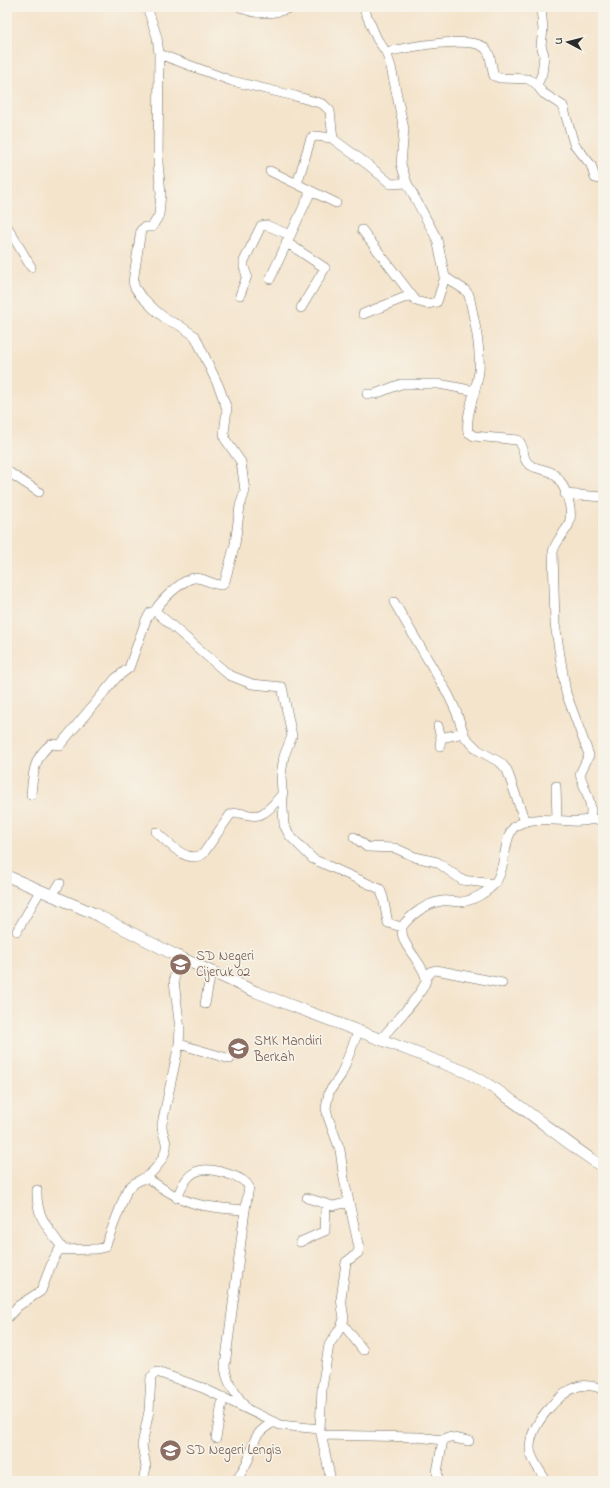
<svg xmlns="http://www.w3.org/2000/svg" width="610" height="1488" font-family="'Indie Flower',sans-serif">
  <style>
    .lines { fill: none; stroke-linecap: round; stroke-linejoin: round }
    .minor-casing { stroke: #716c63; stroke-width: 10 }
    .major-casing { stroke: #716c63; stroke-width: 12 }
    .minor { stroke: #fff; stroke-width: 9 }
    .major { stroke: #fff; stroke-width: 11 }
    .labels { text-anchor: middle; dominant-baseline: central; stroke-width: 3.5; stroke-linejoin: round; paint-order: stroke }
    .education-label { font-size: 14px; fill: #785e54; stroke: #f7f3e8; text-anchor: start }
  </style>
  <rect width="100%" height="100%" fill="#f7f3e8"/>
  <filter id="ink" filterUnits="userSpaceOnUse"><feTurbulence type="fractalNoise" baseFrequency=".025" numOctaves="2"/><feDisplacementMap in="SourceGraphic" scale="8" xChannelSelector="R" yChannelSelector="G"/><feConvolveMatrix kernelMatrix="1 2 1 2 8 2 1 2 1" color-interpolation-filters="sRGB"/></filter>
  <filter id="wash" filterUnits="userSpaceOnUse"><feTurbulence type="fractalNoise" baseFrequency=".012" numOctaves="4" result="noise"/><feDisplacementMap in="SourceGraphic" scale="16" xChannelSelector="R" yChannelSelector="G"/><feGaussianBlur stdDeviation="0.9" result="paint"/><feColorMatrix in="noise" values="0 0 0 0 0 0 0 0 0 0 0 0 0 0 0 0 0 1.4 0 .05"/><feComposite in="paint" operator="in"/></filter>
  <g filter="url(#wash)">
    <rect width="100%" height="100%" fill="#f4e4cc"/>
  </g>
  <g filter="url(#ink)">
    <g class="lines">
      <defs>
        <path id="minor" d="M147,7L157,37L159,54L232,81L295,96L323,104L330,111L333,139L367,164L391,184L407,183L437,239L445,277L465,290L469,295C474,320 481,346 479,371C477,389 465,415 468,432L474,436L518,440C526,447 521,459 529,464C536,470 545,468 552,473C565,481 575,512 568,526C563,535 555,542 553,552L555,624L566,693L589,755L580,774C583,787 596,808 589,820C565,825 541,813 517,825C503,832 507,868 495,883C488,892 472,901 461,902C454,902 448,900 442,901C427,903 410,915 402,927C401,939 407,946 413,955C418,962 425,971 426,979C426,991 389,1029 380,1040
          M240,7C258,16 274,14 292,7
          M363,7L377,39L386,52L391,67L404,129L401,164L407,183
          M386,52C405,48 473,34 486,49C492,55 491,68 494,76L500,78L528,79L535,83L543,93L563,106L574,144L591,165L595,178L603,180
          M159,54L158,163L161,193L159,215L152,227H145L141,230L133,282L135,288L140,295L154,309L167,320L179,325L195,336L219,387L227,409L224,433L225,439L241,462L245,491L240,506L235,544L225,581L222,585C212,585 203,577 194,578C183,579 159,602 155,611L229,675L252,684L282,687L292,736L284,756L281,775L284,825L290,836L313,859L380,889L383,897L388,923L402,927
          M537,85L542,74L544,55L541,45L543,30L541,7
          M270,171L336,203
          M297,184L311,138L316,136L332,138
          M7,226L31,267
          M362,230L416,301L427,304L437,302L445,277
          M286,242L325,268L301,308
          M270,279L311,191
          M240,295L247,276L244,267V261L261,226L266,225L290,235
          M363,314L411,295
          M367,394H375L401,384H439L475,391
          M7,471L39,492
          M565,494L603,497
          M394,602L448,694L456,711L465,737L478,750L501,763L507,770L525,822
          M438,726L441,738L440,746
          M441,738L463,733
          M556,786L557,819
          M31,795C33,774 33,758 51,744L60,745L116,678L129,668L146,620L151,612L155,611
          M589,820L603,819
          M156,832C168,842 187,865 203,854L230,815C239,809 250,818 259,815C269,812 277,800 283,793
          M354,837L367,847L395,848L415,857L437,862L462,880L494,884
          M52,896L60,883
          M17,931L40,891
          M426,978L432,971L436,970L502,983
          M205,1004L211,972
          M179,1044L230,1059
          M146,1177C184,1205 199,1207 245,1210L249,1187C246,1181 238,1177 231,1175C202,1165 188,1167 177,1198
          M37,1190C36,1218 48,1227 63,1249
          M307,1198L333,1206L349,1202
          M245,1210L225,1366C226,1383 237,1395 246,1408
          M300,1242L325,1231L326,1204
          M7,1318L18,1306L41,1291L53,1260L59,1250L97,1249L105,1247L127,1190C133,1182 140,1181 147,1176C155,1171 165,1157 166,1148C168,1141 161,1134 162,1124L179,1044L180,1029L174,981L177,956
          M343,1324L363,1350
          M321,1435L418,1437L443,1440L448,1437L469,1441
          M216,1438L223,1397
          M143,1481L146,1467L142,1445L149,1411L151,1377L157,1372L203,1388L280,1425L320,1429
          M237,1481C240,1473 246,1466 249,1458C254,1440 255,1432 274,1422
          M331,1481L320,1429L322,1388L329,1345L341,1327L344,1319L341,1299L346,1262L358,1253L359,1248L344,1179L340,1150L328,1117L326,1108L329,1092L341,1075L358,1032
          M439,1481L437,1472L443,1440
          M546,1481C541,1472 530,1458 530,1448C530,1425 558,1393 579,1386C585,1385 595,1386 600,1388L603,1392"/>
        <path id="major" d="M7,876L93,913L177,956L256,992L466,1072C516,1098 556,1137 603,1167"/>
      </defs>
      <use href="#minor" class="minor-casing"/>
      <use href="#major" class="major-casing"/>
      <use href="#minor" class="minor"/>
      <use href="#major" class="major"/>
    </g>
  </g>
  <defs>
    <symbol id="school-disc" viewBox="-11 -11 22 22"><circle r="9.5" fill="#8d6e63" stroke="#f7f3e8"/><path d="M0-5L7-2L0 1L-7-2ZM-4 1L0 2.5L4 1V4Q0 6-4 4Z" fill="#fff"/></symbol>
  </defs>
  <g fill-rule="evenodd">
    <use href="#school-disc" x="168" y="952" width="25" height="25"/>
    <use href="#school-disc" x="226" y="1036" width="25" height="25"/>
    <use href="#school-disc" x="158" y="1438" width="25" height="25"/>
  </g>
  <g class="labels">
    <g class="education-label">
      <text x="196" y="956">SD Negeri<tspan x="196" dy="16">Cijeruk 02</tspan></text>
      <text x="254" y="1041">SMK Mandiri<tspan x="254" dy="16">Berkah</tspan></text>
      <text x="186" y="1450">SD Negeri Lengis</text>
    </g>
  </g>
  <rect width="610" height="1488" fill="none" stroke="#f7f3e8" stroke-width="24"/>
  <g transform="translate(568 42) rotate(277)" stroke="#f7f3e8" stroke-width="3" paint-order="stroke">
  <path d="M0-3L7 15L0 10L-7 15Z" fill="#2b2b2b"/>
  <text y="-6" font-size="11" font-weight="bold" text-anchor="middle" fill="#2b2b2b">U</text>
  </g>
</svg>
